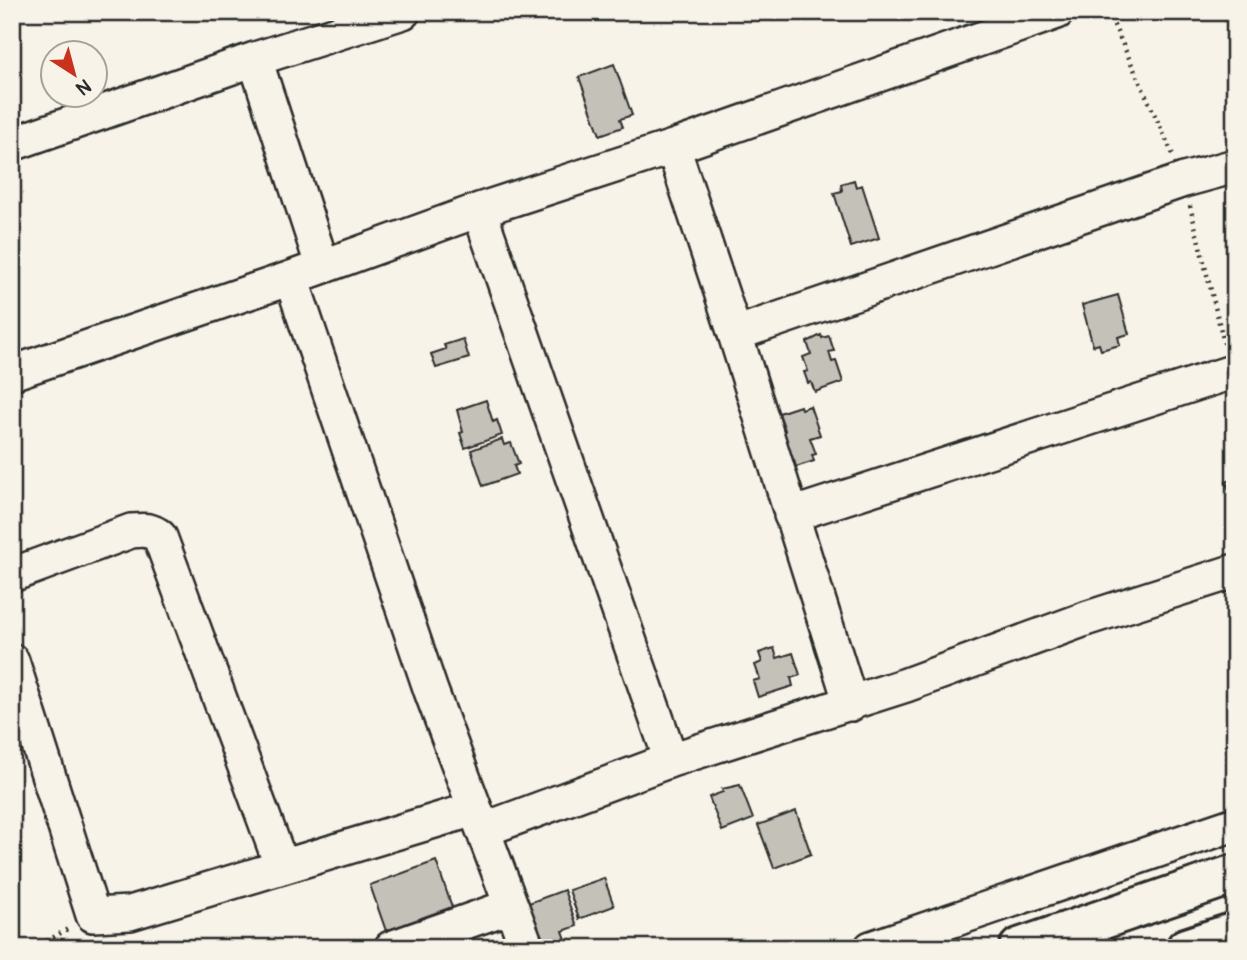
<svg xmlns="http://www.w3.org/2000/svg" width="1247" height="960" font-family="Pangolin,sans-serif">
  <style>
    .building { fill: #c4c1b9; stroke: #2b2b2b; stroke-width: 2 }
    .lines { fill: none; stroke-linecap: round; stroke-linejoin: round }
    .minor-casing { stroke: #2b2b2b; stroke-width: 38 }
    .major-casing { stroke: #2b2b2b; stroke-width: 44 }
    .path { stroke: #2b2b2b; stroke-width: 4.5; stroke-dasharray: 2 5; stroke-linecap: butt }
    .minor { stroke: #f7f3e8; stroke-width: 33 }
    .major { stroke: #f7f3e8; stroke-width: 38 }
  </style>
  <rect width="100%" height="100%" fill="#f7f3e8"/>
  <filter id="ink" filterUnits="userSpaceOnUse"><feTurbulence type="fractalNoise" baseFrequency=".0143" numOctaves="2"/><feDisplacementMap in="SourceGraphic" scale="14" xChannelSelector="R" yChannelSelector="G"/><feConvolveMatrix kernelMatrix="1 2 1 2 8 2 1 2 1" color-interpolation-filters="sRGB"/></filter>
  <g filter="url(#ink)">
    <path class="building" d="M614,64L632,115L620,119L623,127L600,135L579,77Z
      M854,180L856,187L862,185L879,238L851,247L834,193L842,191L841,184Z
      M1118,295L1129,334L1118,337L1120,345L1101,350L1099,344L1093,346L1082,305Z
      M821,335L822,338L829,336L834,351L829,352L832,362L836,361L843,382L815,392L811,382L808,383L804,372L808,371L803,357L811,354L807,342Z
      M463,339L469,358L436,368L431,354L446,349L444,345Z
      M486,400L493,422L497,420L502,435L465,448L460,433L463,432L457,410Z
      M800,406L801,409L810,406L820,435L810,438L816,454L812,455L814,461L796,467L794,460L792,461L782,431L785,430L779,413Z
      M502,439L504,445L511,443L519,464L514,466L517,474L483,486L471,450Z
      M1235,479V508L1226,482Z
      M774,648L777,658L793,653L800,675L791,678L793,686L758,697L753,681L760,679L755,665L762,662L759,653Z
      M740,785L753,819L722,831L709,797L723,792L722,789Z
      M796,811L811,854L774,868L758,825Z
      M436,861L452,907L386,931L370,885Z
      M604,878L614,906L579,919L569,890Z
      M564,890L577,926L563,931L567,942L549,948H542L526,904Z"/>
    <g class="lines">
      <defs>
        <path id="minor" d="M255,59L322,265
          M12,144L255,59L403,12
          M673,147L735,334L851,704
          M479,210L671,760
          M291,278L431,691L527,948
          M735,334L1184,180L1235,166
          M12,373L291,278L479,210L673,147L1057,12
          M791,515L1235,371
          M12,575L131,531C142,530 151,529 160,537L282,867
          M12,661L93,915L130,913L474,809
          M483,830L671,760L906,685L1088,618L1235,571
          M391,948L511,906
          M871,948L1235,824"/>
        <path id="major" d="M1019,948L1235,874
          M1186,948L1235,932"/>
      </defs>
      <use href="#minor" class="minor-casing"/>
      <use href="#major" class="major-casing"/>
      <path class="path" d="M1108,12L1173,155
        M1190,206L1225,347
        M35,948L71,927"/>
      <use href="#minor" class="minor"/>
      <use href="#major" class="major"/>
    </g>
  </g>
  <rect width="1247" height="960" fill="none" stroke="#f7f3e8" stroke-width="42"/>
  <rect x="21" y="21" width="1205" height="918" fill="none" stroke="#2b2b2b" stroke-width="2.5" filter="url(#ink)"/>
  <g transform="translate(74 74) rotate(144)"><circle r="33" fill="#f7f3e8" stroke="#a5a39c" stroke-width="2"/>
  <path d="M0-5L12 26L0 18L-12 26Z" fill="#c8321e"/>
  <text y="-10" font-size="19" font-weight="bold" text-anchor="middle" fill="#2b2b2b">N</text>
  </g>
</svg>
